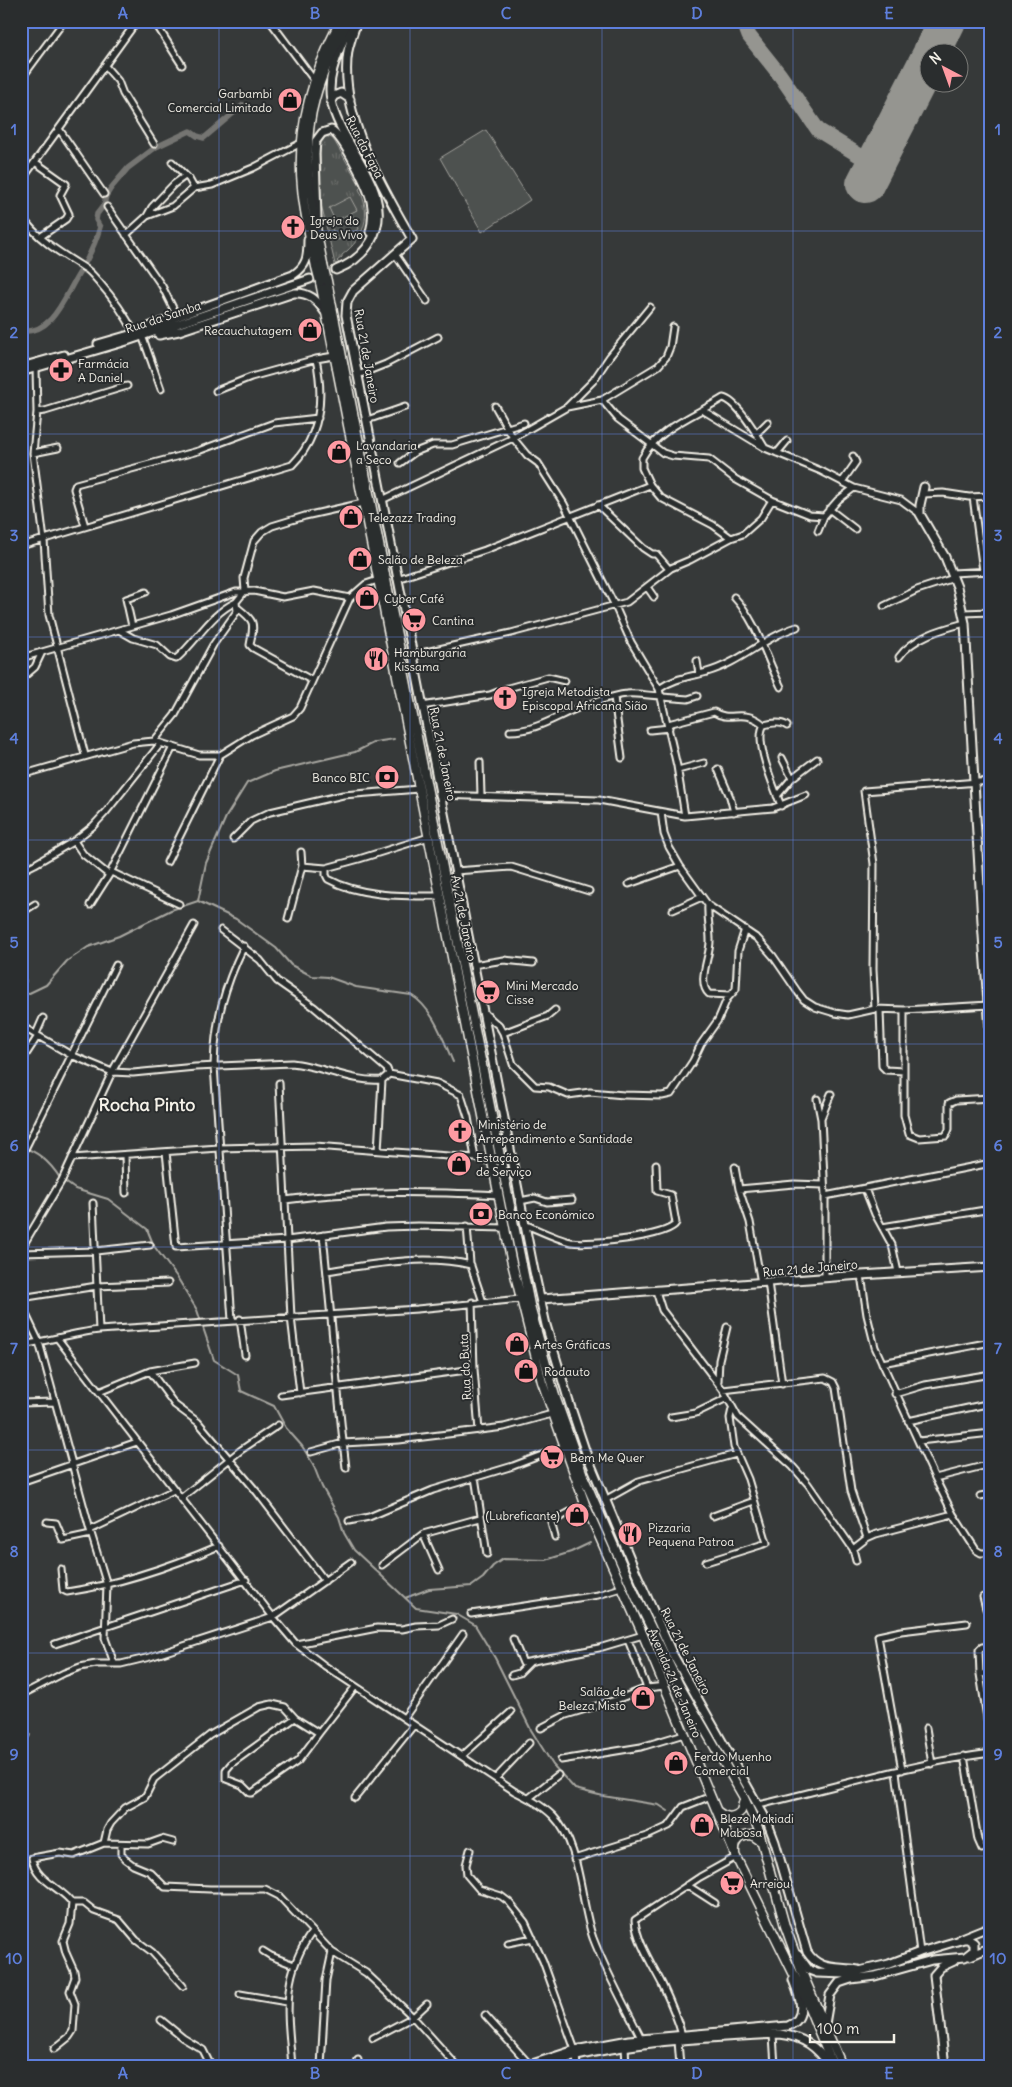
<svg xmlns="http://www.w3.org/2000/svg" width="1012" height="2087" font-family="Delius,sans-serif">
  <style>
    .grass { fill: url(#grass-tufts); stroke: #a1a19c }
    .garden { fill: #4e514f; stroke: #a1a19c }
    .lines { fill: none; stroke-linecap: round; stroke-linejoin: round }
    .stream { stroke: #a8a7a1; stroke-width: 2 }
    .canal { stroke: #757572; stroke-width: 5.5 }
    .taxiway { stroke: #959590; stroke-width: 15 }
    .runway { stroke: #959590; stroke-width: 38 }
    .secondary-tunnel { stroke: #525553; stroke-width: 7; stroke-dasharray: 7 3.5; stroke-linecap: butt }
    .street-casing { stroke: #f4f1e8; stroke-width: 9 }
    .secondary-casing { stroke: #f4f1e8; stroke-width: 11 }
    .primary-casing { stroke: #f4f1e8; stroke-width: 11 }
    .street { stroke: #2a2d2e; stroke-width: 5 }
    .secondary { stroke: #2a2d2e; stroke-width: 7 }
    .primary { stroke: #2a2d2e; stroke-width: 8 }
    .primary-bridge-casing { stroke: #f4f1e8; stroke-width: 11; stroke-linecap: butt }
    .primary-bridge { stroke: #2a2d2e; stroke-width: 8 }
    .grid { fill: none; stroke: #5e7fdd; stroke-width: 1; stroke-opacity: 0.55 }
    .labels { text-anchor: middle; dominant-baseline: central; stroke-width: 4; stroke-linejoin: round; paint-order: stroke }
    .poi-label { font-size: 12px; fill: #f4f1e8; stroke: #2a2d2e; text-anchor: start }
    .street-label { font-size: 12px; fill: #f4f1e8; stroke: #2a2d2e }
    .district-label { font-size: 18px; font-weight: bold; fill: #f4f1e8; stroke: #2a2d2e }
    .neatline { fill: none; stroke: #5e7fdd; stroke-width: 2 }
    .grid-label { font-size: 16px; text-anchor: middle; font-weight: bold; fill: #5e7fdd }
  </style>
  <defs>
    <pattern id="grass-tufts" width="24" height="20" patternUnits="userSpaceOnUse" patternTransform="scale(1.25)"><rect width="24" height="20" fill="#4e514f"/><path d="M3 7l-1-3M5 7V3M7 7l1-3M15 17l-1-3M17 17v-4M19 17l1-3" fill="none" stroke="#686a68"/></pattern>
  </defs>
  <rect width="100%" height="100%" fill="#363939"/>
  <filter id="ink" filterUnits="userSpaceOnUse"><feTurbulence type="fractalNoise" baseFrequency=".02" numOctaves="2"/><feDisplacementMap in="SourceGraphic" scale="10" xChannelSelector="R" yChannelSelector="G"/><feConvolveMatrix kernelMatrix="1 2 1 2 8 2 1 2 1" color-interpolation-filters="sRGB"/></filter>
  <g filter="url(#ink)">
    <path class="grass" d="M325,136L332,138L335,142L361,187L359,189C372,214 365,238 342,255V257L337,261L339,263L335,264L320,200V145L321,139Z"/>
    <path class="garden" d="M486,130L530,200L482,232L440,158Z
      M350,197L357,210L335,221L329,208Z
      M353,216L359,229L338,240L331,227Z"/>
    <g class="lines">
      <path class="stream" d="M198,901L206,863L226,817L247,783L275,771L355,752L375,742L394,739
        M21,997L46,985L67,961L88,947L119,936L171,910L198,901L236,919L276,948L291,965L312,976L328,977L356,987L411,995C433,1008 443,1039 453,1062
        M21,1147C38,1151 51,1164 60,1178
        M64,1181L75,1189L108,1199L147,1229L154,1246L177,1277L197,1310L214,1360L238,1375L241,1391L274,1406L286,1428L302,1446L313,1464L322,1487L339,1517L344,1533L354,1550L416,1608L456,1614L475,1625L495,1658L531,1730L553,1765L575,1789L603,1796L659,1805L668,1811
        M405,1598L429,1589L472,1586L483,1578L493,1566L503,1559L546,1560L571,1552L590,1543"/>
      <path class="canal" d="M83,267C90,254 96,242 100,227L96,220L97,214L104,205L106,196L111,188L128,168L156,147L190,131L197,136L204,138L243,105
        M21,331C55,335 66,291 82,269"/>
      <path class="taxiway" d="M749,21L746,28L749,36L780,75L818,130L875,165"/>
      <path class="runway" d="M932,52L947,21
        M865,184L930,57"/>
      <path class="secondary-tunnel" d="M310,279L336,270"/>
      <defs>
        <path id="street" d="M154,21L182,65
          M270,21L314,80
          M21,62L30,67
          M105,66L118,81L123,94L154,144
          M21,79L64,21
          M59,129L104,194
          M35,162L66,184L60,195L69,214L66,219L40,237
          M172,162L189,179L194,188
          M21,181L137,21
          M107,207L162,286L177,316
          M21,215C36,239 62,254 86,269C91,272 95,278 99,282C113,298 124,313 134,332
          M147,216L173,206L194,188L212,185L253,168L301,143
          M126,235L147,216L152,207L174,184L185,176
          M395,254L427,301
          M143,338L161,389
          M36,368L37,412L33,453L44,540L49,615L85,755
          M358,375L386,364L438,337
          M216,391L251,377L316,359
          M602,400L618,419L663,453L673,456L709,459L735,479L772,500L810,515L824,516L838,500L854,488L901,500L920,514
          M495,406L513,438L527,455L538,463L564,504L615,606L631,642L659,689L677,766L685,816
          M567,407L602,400L658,366L666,357L670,347L673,327
          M704,411L765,448L821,471L854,488
          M37,412L45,411L127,386
          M367,420L405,407
          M756,434L768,422
          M33,453L58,448
          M777,453L787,441
          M400,463L415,452L433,445H452L524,423
          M842,482L856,462L853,456
          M923,494L943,493L969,497L991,496
          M973,497L983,571
          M382,500L513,438L567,407L593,381L610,356L650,307
          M598,505L643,548L652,554H656L669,569
          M829,509L855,529
          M85,526L74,489L76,484L198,451L274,423L318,418
          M818,531L824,516
          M731,538L713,525L661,498L650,485L642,468V458C658,428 696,415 723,398C738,401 757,435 765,448
          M21,546L292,465C321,436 324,397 316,359L334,356
          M952,573L991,571
          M397,579L485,550L650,485
          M647,587L654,597
          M734,597C758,623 765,656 781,687
          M884,606L917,590L954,578
          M238,608C256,622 254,623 250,645L253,648L311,680
          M963,613L991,612
          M132,626L126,599L146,592
          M119,630L133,638L157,645L170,657L176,659C197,641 210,614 236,602
          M412,655L511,633L627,602L671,568L690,560L731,538L743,534L761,518L772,500
          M899,657C913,637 942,629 965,623
          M21,658L171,615L236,592L254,591L283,597L314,591L350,598
          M697,661L699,674
          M21,679L35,667L42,652
          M659,689C674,678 690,677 707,672C740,663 764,637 797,627
          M614,697L622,758
          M662,697L688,699L697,696
          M422,706L490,695L508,688L548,677L565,681
          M668,724L714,712C730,723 744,707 764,725
          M650,730L669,728
          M510,731C539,731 559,714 586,705C599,701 614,695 627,694C637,693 650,696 662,696
          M154,741L175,715L213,645L237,611L236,602L245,591L244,578L254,541L262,532L272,526L305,516L363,503
          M782,758L792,778
          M480,762L481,796
          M718,769L730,797L734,812
          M678,770L704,763
          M21,775L133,743L154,741L199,755H220L252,735L293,716L300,708L350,598L366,584L378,580
          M439,795L599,800L685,816L773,808L806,795
          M777,796L792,778L817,759
          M781,806C775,788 753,741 764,725C771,723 781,721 787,726
          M661,812L664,834L669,847L680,866L708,905L758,939L773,956L797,991L804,1000L815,1007L835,1013L848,1015L875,1009L904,1010L989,1005
          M233,839L251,821L270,812L343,795L419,789
          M74,841L83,854L109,875
          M167,862L220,755
          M302,866L326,868V875L328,879C360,897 404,896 440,896
          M326,868L359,859L429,837
          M21,871L35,864L74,841L93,826L106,812L161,743
          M455,871L511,867L589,891
          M111,872L179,904
          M629,884L680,866
          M90,905L109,875L173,747
          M708,905C707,917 710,928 710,940C711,955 696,982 709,994L730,995
          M673,910L702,897
          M21,913L35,904
          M288,919L302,866L301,852
          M221,930L260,960L277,981L314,1007L387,1069L389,1074
          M473,965L504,960L533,963
          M21,977L22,981
          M875,1009L873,969L874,864L864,791L991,781
          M880,1010L882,1066L886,1070L904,1071
          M904,1010V1115L909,1134L919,1138L946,1136L949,1129V1103L956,1100L991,1098
          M483,1012L499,1026L503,1033L513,1064L535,1086L549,1087L568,1095L590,1092L624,1095L662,1096L671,1094L693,1061L701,1044L718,1020L727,999L736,989L738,951L745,929
          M21,1026L71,1055L112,1072L133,1073L195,1067L292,1063C321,1066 354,1083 382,1080L389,1074L437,1083L461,1095L468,1117L475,1158
          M503,1033L548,1016L555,1010
          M36,1034L43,1018
          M21,1062L38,1036
          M279,1083L291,1317L300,1393
          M817,1099L821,1119L825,1196V1278
          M821,1118L831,1094
          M378,1151L382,1080
          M166,1152L176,1247L287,1240L386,1227L418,1226L506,1228
          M125,1155L126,1193
          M21,1157L116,965
          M72,1158L219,1148L315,1146L475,1158L493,1162
          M735,1167L739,1189L750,1222L761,1283
          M739,1189L794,1184L823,1185
          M865,1189L875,1214L892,1245L898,1272
          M825,1196L991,1163
          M285,1200C356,1190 428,1192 499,1195
          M520,1201L535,1198L547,1202L572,1200
          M93,1203L99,1330
          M524,1224C539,1230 556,1239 571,1242C588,1245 669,1237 676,1223L671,1195L657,1191L656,1164
          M467,1226L470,1263L483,1302
          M882,1227L991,1209
          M323,1235C331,1313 337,1391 346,1468
          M21,1249L62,1180L112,1072L194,925
          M21,1253L96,1251L150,1245
          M327,1271C374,1264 424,1254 471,1265
          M861,1275L867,1315L875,1347L935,1478L953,1514L976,1550L981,1553H991
          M768,1282L782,1384
          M656,1291L662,1310L723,1390L738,1417L793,1467L808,1484L853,1549L856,1561
          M21,1298L97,1286L168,1283
          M472,1302L474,1369L479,1431
          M21,1304L39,1342L90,1530L107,1585L105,1638L114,1663
          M240,1319L245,1355
          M232,1320L214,1066C215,1021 224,987 244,946
          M58,1339L273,1617L296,1644L325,1666L514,1791C528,1798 542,1805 553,1816C581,1844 580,1901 593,1938C606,1972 625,2006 641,2038
          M21,1345C48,1341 73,1333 99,1330L417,1309L521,1299
          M882,1363L991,1342
          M150,1371L175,1405L198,1422L257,1492L325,1581
          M718,1381L719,1360L727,1327
          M723,1390L825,1378L833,1382L836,1388L851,1491L867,1538
          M99,1392L150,1371L195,1363
          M895,1394L925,1385L991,1374
          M281,1395L474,1369
          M21,1403L54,1402
          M671,1417L696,1413L727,1398
          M908,1421L991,1403
          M919,1441L991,1433
          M311,1452L343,1443L399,1440L504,1427L552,1414
          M475,1477L487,1554
          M935,1478L991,1464
          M21,1482L137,1442
          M980,1496L991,1494
          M181,1498L241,1450L278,1425
          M605,1500L639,1481L736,1454
          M713,1516L754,1501
          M349,1521L369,1517L433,1490L513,1466L563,1447
          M47,1522L56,1523L63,1540L91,1534
          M90,1530L174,1490
          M423,1534L439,1570
          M555,1537L551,1522L585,1504
          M853,1549L867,1538L876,1534L953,1514
          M706,1562L767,1543L748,1479L734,1447L730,1418L732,1409
          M382,1565L423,1534L480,1518
          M61,1569L63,1590L67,1592C119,1584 170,1567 219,1546
          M983,1597L986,1609L991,1611
          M471,1614L598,1595L621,1588
          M513,1639L523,1663L599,1648L643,1635
          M628,1640L647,1688
          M55,1644L246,1580
          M296,1644L377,1628L402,1629L416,1626L439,1625L452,1619
          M991,1646L982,1647L979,1650L980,1674L991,1743
          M980,1674L991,1673
          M512,1675L519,1673L530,1662
          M21,1695L64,1673L80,1667L96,1664H121L150,1657L273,1617L351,1562
          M295,1718L231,1764L226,1770V1779L242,1785L250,1793H252L298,1761L319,1733
          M404,1718L463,1634
          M541,1728L566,1715L616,1700L647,1688L665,1686
          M926,1728L932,1764
          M21,1742L26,1735
          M462,1756L511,1712
          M964,1756L978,1840L982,1849
          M561,1760L641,1747L684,1734
          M902,1770L878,1636L901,1631L967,1623
          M896,1772L920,1952
          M496,1778L529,1743
          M355,1798L414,1725
          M529,1798L558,1775
          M759,1805C836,1787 913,1763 991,1753
          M104,1843L107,1830L111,1823L125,1808L145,1797L154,1779L210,1735L259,1707L272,1704L285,1707L295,1718L319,1733L355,1687
          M121,1844V1854L125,1859L133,1865L150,1872L165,1887L210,1889H265L279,1896L332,1952L366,1973L413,2017L457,2066
          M470,1850L466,1865L467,1875L479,1889L501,1896L509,1902L525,1922L543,1961L575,2050
          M574,1859L647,1836L669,1826L683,1807L711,1796
          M687,1885L715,1903
          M72,1903H84L94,1911L119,1920L136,1940L152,1952L183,1986
          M508,1943L533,1938
          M263,1951L271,1956L294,1965
          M240,1994L287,2002
          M485,2015L530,2065
          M161,2020L183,2038L203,2050L211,2066
          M682,2035C677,2017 670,2001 662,1984C653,1966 636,1940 635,1920L700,1877L736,1857
          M773,2035L775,2066
          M373,2038L413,2017L427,2004
          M678,2041L680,2066
          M625,2046L626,2066
          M54,2049L69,2037L73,2031L75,2004L70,1991L75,1977L74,1971L66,1953L63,1941L70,1924L72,1903C64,1889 35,1881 32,1858L60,1853L74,1855L104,1843L148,1844L162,1839L173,1842
          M576,2055L577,2066
          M292,2066C288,2015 280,1977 312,1932
          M321,2066L326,1980L332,1952
          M357,2066L358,2060"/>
        <path id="secondary" d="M357,21C354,31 350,41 348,51C338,113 382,187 412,239L353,291L347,302L346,315L534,1271L546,1325L569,1402L586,1453L634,1568L672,1653L767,1821L775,1842L807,1952C820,1972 838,1966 858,1970
          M331,101L334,96L341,93L350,99
          M317,218L315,154L316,141L322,133L331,130C343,136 368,187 371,201C373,211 373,222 370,232
          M336,270C351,264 363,255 371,241C399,192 339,146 331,100C326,74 341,48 350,24
          M151,326L293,275C307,266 308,257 308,240
          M159,335L179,331L294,293C309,292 317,300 325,312
          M98,344L157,327
          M21,367L64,355
          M21,372L127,341L310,279
          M924,487L920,505V514L945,557L957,587L965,623L982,922L991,1044
          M541,1299L861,1275L991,1267
          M961,1938L991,1926
          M798,1955L809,1970L817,1973L846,1974L889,1964L920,1952L964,1939H968L974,1943V1950L965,1957L932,1960L875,1976L851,1979L839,1983L830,1995L825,2024
          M970,1956L991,1947
          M526,2066L575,2050L629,2040L788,2026C809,2018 799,1995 793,1980
          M542,2066C618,2041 700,2038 780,2034C804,2037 817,2047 830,2066
          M945,2066L934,1975L941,1967L954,1961"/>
        <path id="primary" d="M323,265C313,210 299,155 315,99C322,72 335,47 348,21
          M316,267C311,241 304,214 302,187C296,128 313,74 340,21
          M327,281L498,1146L531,1310L542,1350L555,1396L584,1478L637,1599L679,1685L743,1796L758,1828L785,1926L801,1970L842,2066
          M320,282L511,1259L542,1382L585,1504L643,1635L736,1857L803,1993L833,2066
          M717,1811C725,1818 734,1819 741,1811L744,1800
          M735,1853C734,1841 741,1835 752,1835L762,1842"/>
      </defs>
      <use href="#street" class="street-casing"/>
      <use href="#secondary" class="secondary-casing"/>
      <use href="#primary" class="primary-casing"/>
      <use href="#street" class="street"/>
      <use href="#secondary" class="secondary"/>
      <use href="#primary" class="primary"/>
      <defs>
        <path id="primary-bridge" d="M323,265L327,281
          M316,267L320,282"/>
      </defs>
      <use href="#primary-bridge" class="primary-bridge-casing"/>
      <use href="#primary-bridge" class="primary-bridge"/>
    </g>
  </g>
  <path class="grid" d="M219,21V2066M410,21V2066M602,21V2066M793,21V2066M21,231H991M21,434H991M21,637H991M21,840H991M21,1044H991M21,1247H991M21,1450H991M21,1653H991M21,1856H991"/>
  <defs>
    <symbol id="shop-disc" viewBox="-11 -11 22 22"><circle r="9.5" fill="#ff9aa2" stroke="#2a2d2e"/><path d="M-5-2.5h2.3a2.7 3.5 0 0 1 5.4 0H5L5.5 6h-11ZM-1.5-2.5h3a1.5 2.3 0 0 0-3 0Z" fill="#111"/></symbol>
    <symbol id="church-disc" viewBox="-11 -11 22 22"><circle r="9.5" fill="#ff9aa2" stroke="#2a2d2e"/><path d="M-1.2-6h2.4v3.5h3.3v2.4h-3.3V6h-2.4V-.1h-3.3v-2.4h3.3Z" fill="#111"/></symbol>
    <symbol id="pharmacy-disc" viewBox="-11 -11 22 22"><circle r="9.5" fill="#ff9aa2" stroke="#2a2d2e"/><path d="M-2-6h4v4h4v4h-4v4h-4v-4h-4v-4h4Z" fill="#111"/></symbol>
    <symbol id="supermarket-disc" viewBox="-11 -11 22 22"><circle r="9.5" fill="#ff9aa2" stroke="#2a2d2e"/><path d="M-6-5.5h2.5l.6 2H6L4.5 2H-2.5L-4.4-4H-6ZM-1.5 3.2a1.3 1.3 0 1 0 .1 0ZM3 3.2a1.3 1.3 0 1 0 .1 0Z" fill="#111"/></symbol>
    <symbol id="restaurant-disc" viewBox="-11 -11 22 22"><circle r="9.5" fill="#ff9aa2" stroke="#2a2d2e"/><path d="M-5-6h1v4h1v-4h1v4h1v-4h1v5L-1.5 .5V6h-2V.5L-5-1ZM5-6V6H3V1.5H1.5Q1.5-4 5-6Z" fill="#111"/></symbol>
    <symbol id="bank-disc" viewBox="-11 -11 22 22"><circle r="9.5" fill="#ff9aa2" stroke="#2a2d2e"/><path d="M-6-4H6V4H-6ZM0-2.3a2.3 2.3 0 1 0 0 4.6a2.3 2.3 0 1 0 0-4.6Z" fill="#111"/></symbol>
  </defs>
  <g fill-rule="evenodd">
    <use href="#shop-disc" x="276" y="86" width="28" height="28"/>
    <use href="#church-disc" x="279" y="213" width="28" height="28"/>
    <use href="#shop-disc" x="296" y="316" width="28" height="28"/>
    <use href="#pharmacy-disc" x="47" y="356" width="28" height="28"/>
    <use href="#shop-disc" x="325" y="438" width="28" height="28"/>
    <use href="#shop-disc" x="337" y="503" width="28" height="28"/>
    <use href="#shop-disc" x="346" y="545" width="28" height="28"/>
    <use href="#shop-disc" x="353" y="584" width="28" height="28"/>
    <use href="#supermarket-disc" x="400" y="606" width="28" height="28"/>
    <use href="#restaurant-disc" x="362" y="645" width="28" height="28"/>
    <use href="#church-disc" x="491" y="684" width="28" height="28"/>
    <use href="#bank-disc" x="373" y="763" width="28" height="28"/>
    <use href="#supermarket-disc" x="474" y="978" width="28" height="28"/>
    <use href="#church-disc" x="446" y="1117" width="28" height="28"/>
    <use href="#shop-disc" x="445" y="1150" width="28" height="28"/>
    <use href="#bank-disc" x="467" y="1200" width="28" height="28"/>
    <use href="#shop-disc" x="503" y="1330" width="28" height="28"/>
    <use href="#shop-disc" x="512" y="1357" width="28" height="28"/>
    <use href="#supermarket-disc" x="538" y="1443" width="28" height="28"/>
    <use href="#shop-disc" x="563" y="1501" width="28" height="28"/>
    <use href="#restaurant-disc" x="616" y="1520" width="28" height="28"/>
    <use href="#shop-disc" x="629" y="1684" width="28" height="28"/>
    <use href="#shop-disc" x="662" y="1749" width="28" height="28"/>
    <use href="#shop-disc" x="688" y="1811" width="28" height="28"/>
    <use href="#supermarket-disc" x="718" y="1869" width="28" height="28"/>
  </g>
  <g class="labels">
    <g class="poi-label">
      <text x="272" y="93" text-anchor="end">Garbambi<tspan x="272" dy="14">Comercial Limitado</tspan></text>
      <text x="310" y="220">Igreja do<tspan x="310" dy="14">Deus Vivo</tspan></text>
      <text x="292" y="330" text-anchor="end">Recauchutagem</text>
      <text x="78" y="363">Farmácia<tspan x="78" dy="14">A Daniel</tspan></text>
      <text x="356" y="445">Lavandaria<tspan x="356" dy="14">a Seco</tspan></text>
      <text x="368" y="517">Telezazz Trading</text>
      <text x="378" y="559">Salão de Beleza</text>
      <text x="384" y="598">Cyber Café</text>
      <text x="432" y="620">Cantina</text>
      <text x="394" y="652">Hamburgaria<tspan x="394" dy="14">Kissama</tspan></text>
      <text x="522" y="691">Igreja Metodista<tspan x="522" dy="14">Episcopal Africana Sião</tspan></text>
      <text x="370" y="777" text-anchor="end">Banco BIC</text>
      <text x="506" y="985">Mini Mercado<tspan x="506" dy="14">Cisse</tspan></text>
      <text x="478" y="1124">Ministério de<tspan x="478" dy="14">Arrependimento e Santidade</tspan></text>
      <text x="476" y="1157">Estação<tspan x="476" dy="14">de Serviço</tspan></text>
      <text x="498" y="1214">Banco Económico</text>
      <text x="534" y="1344">Artes Gráficas</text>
      <text x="544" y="1371">Rodauto</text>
      <text x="570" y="1457">Bem Me Quer</text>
      <text x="560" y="1515" text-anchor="end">(Lubreficante)</text>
      <text x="648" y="1527">Pizzaria<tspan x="648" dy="14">Pequena Patroa</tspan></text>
      <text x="626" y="1691" text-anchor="end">Salão de<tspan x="626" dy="14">Beleza Misto</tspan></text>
      <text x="694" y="1756">Ferdo Muenho<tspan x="694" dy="14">Comercial</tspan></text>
      <text x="720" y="1818">Bleze Makiadi<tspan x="720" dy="14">Mabosa</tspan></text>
      <text x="750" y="1883">Arreiou</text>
    </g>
    <g class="street-label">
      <text transform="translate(365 147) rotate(63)">Rua da Fapa</text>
      <text transform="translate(163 317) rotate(-18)">Rua da Samba</text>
      <text transform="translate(367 356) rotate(80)">Rua 21 de Janeiro</text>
      <text transform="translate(443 754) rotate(79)">Rua 21 de Janeiro</text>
      <text transform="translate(464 918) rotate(79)">Av 21 de Janeiro</text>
      <text transform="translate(810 1268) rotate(-5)">Rua 21 de Janeiro</text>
      <text transform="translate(465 1367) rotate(-93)">Rua do Buta</text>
      <text transform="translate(686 1651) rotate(63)">Rua 21 de Janeiro</text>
      <text transform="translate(675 1683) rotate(67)">Avenida 21 de Janeiro</text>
    </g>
    <g class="district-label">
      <text x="147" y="1104">Rocha Pinto</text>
    </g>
  </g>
  <rect width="1012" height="2087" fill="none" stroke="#2a2d2e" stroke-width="55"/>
  <g transform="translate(944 68) rotate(319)"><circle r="24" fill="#2a2d2e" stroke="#7b7b78"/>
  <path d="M0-4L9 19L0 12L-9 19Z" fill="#ff9aa2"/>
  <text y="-8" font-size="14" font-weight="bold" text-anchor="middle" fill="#f4f1e8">N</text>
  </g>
  <path d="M810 2034v8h84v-8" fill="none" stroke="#f4f1e8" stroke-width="2.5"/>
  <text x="817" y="2034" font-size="15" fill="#f4f1e8" stroke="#2a2d2e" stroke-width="4" paint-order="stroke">100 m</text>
  <rect x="28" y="28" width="956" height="2032" class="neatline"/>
  <g class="grid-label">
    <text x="123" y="19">A</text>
    <text x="315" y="19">B</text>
    <text x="506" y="19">C</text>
    <text x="697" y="19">D</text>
    <text x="889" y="19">E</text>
    <text x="14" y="135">1</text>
    <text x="998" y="135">1</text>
    <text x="14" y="338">2</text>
    <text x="998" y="338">2</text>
    <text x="14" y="541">3</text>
    <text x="998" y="541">3</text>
    <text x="14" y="744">4</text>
    <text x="998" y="744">4</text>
    <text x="14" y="948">5</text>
    <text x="998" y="948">5</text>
    <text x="14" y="1151">6</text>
    <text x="998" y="1151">6</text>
    <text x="14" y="1354">7</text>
    <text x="998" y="1354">7</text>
    <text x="14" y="1557">8</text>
    <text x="998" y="1557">8</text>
    <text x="14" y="1760">9</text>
    <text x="998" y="1760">9</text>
    <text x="14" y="1964">10</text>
    <text x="998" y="1964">10</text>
    <text x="123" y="2079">A</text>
    <text x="315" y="2079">B</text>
    <text x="506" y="2079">C</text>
    <text x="697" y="2079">D</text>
    <text x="889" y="2079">E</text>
  </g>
</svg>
